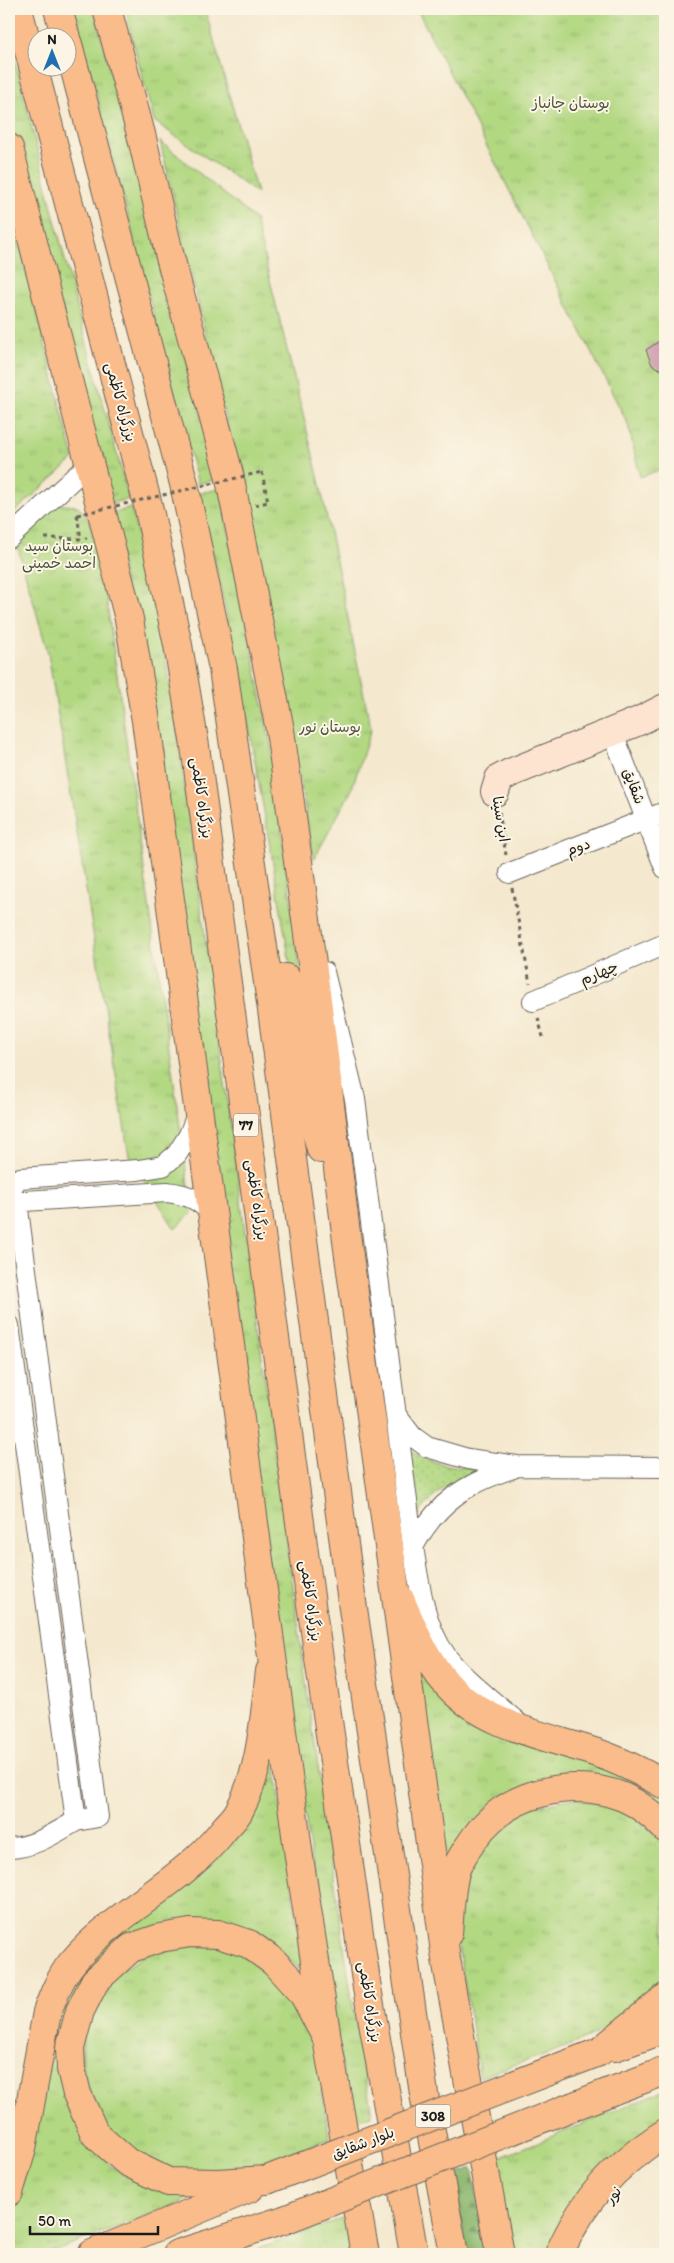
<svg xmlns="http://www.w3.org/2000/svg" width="674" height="2263" font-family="Itim,'Playpen Sans Arabic',sans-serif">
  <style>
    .grass { fill: url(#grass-tufts); stroke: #677a4f }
    .forest { fill: url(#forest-firs); stroke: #546a46 }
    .garden { fill: url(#garden-dots); stroke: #677a4f }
    .building { fill: #cc96ac }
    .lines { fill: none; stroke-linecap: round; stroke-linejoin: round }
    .street-casing { stroke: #68635a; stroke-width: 22 }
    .secondary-casing { stroke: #68635a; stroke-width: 30 }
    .primary-casing { stroke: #68635a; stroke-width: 30 }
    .highway-casing { stroke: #68635a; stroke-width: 30 }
    .path { stroke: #68635a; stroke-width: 3; stroke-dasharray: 4 4; stroke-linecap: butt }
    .street { stroke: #fff; stroke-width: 20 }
    .secondary { stroke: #fde4d0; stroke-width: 28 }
    .primary { stroke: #f9bc8a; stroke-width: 28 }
    .highway { stroke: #f9bc8a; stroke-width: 28 }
    .primary-bridge-casing { stroke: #68635a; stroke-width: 30; stroke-linecap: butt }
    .path-bridge { stroke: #68635a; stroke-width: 3; stroke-dasharray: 4 4; stroke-linecap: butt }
    .primary-bridge { stroke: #f9bc8a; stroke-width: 28 }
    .labels { text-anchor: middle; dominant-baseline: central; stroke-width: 4; stroke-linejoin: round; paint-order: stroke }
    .shield { fill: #fcf5e5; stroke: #5f5d58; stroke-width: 1 }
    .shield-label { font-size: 14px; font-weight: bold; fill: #1c1c1c }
    .park-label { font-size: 15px; fill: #49543b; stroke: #fcf5e5 }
    .street-label { font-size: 15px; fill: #1c1c1c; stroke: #fcf5e5 }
  </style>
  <defs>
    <pattern id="grass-tufts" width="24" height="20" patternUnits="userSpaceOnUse" patternTransform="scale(1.25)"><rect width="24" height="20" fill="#b2d882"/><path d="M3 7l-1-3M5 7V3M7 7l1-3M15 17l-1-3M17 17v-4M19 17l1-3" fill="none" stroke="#98b970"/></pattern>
    <pattern id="forest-firs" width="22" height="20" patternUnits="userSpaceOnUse" patternTransform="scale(1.25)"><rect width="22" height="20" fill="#8db870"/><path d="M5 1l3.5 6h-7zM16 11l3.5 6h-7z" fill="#72955b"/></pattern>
    <pattern id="garden-dots" width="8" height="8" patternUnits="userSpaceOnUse" patternTransform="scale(1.25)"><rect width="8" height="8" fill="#b2d882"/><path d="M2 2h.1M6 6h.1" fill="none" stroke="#98b970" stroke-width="1.8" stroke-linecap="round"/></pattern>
  </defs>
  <rect width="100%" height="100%" fill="#fcf5e5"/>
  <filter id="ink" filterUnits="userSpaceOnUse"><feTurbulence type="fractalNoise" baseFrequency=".02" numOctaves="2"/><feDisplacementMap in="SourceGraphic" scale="10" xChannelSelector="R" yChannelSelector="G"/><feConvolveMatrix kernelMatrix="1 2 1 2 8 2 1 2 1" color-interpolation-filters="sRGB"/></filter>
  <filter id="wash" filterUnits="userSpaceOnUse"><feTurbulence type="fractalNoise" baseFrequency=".0096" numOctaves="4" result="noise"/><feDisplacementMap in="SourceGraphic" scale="20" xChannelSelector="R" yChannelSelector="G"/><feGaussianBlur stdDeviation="1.12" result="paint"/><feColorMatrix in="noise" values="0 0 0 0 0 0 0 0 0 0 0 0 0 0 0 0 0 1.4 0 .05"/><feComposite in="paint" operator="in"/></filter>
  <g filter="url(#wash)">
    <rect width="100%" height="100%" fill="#f4e8ce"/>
    <path class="grass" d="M74,9H94L218,479L198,484Z
      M127,9H205L257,193L154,121L128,22Z
      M417,9H665V468L640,477L628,424Z
      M9,37L75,300L129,499L110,503L9,114Z
      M160,141L255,219L320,484L371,729L351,791L314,859L291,731L243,494Z
      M9,203L74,459L9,517Z
      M220,489L271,746L304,1001L295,994C267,826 239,658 199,493Z
      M52,504L78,506L89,520L104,582L192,1213L175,1229L129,1156L48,653L15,538Z
      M131,508L156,609L173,700L308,1697L352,2001L372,2115L350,2122L114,513Z
      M416,1651L592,1763L665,1796V1814L546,1781L445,1875Z
      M272,1741L304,1975L291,1960L255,1935L203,1922L82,1985L84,2136L112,2167L142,2185L203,2194L46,2254H9V2213L22,2187L63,1996L106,1942L188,1882Z
      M575,1798C615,1808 638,1811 665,1846V1983C624,2035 541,2054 480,2077L457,1940V1910L477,1849L524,1808Z
      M210,1944L241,1951L288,1990L310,2033L319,2066L329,2139L245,2169L219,2172L167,2169L117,2141L98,2117L81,2062L83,2032L97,1998L121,1971L147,1954L178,1945Z
      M665,2090V2127L552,2254H510L494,2160Z
      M344,2218L352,2254H244Z"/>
    <path class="forest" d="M472,2168L488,2254H467L453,2175Z"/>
    <path class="garden" d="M405,1445C425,1466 460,1468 487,1468C455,1477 431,1493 414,1522Z"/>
    <g id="blocks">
      <path class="building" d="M665,337V372L652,365L646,350Z"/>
    </g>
  </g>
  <g filter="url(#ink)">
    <use href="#blocks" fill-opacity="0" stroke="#68635a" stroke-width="1"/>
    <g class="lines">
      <defs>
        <path id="street" d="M9,538L89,464
          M612,731L665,868
          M510,873L665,812
          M324,972L355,1099L413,1547C420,1589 425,1636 456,1668C474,1687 496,1704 516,1721
          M533,1001L665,944
          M9,1188L20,1178L138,1170L163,1166L177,1154L189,1135L198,1112
          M9,1202L167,1192C190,1195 197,1199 213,1214
          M9,1325L76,1821L98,1817L17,1202
          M396,1415L412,1436L427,1447L468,1459L517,1466L665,1467
          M413,1547C437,1502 465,1484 513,1468
          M9,1848C33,1848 55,1833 76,1821"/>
        <path id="secondary" d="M495,792L499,779L510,773L639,721L665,708"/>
        <path id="primary" d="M399,1597C412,1626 424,1658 446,1683C484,1727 548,1736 600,1754C623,1762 644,1773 665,1785
          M448,1933C450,1912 450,1889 456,1869C460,1858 469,1846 476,1836C508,1792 572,1777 623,1797C639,1804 653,1815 665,1828
          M614,2047L665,2029
          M599,2052L665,1998
          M612,2091L665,2071
          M267,2180L217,2183L168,2182L127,2162L95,2134L77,2094L71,2069L70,2048L80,2011L95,1981L131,1948L160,1938L190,1933L218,1934L249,1944L274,1962L304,1995L325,2035
          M9,2192L22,2149L47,2012C53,1996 60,1978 71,1964C114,1912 180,1885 222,1832C227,1825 235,1819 239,1811C262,1769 264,1717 270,1671
          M92,2254L250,2188
          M177,2254L284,2220
          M559,2254C584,2198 614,2166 665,2133"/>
        <path id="highway" d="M18,9L148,505L178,645L195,746L311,1604L367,1988L414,2254
          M58,9L66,38
          M107,9L141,134L170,257L229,474L280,730L317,1000L348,1249L446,1959L500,2254
          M68,44L184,484L223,669L272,1010L350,1588L424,2094L454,2254
          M9,148L129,619L146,721L299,1857L327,2039L365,2254
          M286,978L308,1101L321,1149"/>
      </defs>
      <use href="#street" class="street-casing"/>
      <use href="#secondary" class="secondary-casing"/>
      <use href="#primary" class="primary-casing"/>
      <use href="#highway" class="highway-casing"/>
      <path class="path" d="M255,505L268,502L262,472
        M77,515L81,539
        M45,538L81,539L87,538
        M499,812L506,855
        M512,888L530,983
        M538,1018L543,1037"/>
      <use href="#street" class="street"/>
      <use href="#secondary" class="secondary"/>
      <use href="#primary" class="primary"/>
      <use href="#highway" class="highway"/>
      <defs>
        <path id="primary-bridge" d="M267,2180L599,2052
          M284,2220L612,2091"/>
      </defs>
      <use href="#primary-bridge" class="primary-bridge-casing"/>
      <path class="path-bridge" d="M77,515L262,472"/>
      <use href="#primary-bridge" class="primary-bridge"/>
    </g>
  </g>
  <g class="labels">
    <g class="shield">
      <rect x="233.5" y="1113.5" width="25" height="23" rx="4"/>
      <rect x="415.5" y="2104.5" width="35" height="23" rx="4"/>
    </g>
    <g class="shield-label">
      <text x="246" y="1125">77</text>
      <text x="433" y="2116">308</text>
    </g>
    <g class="park-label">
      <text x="571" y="103">بوستان جانباز</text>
      <text x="59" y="546">بوستان سید<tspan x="59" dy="17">احمد خمینی</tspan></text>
      <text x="330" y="727">بوستان نور</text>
    </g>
    <g class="street-label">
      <text transform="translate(121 402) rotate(75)">بزرگراه کاظمی</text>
      <text transform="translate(634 786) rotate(69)">شقایق</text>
      <text transform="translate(202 798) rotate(82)">بزرگراه کاظمی</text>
      <text transform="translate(501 819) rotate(81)">ابن سینا</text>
      <text transform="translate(578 847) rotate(-21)">دوم</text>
      <text transform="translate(599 973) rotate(-23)">چهارم</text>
      <text transform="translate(257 1200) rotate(82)">بزرگراه کاظمی</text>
      <text transform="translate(311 1601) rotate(82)">بزرگراه کاظمی</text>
      <text transform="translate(370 2002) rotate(81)">بزرگراه کاظمی</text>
      <text transform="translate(363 2143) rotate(-21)">بلوار شقایق</text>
      <text transform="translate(613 2195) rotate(-51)">نور</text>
    </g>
  </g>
  <rect width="674" height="2263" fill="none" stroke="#fcf5e5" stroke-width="30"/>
  <g transform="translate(52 52)"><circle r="24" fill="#fcf5e5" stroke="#a29e95"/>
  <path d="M0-4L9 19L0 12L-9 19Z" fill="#1f6fb2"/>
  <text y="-8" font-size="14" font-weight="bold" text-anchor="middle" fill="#1c1c1c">N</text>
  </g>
  <path d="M30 2226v8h128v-8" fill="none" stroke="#1c1c1c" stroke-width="2.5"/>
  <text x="38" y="2226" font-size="15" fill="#1c1c1c" stroke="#fcf5e5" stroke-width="4" paint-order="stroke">50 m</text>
</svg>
